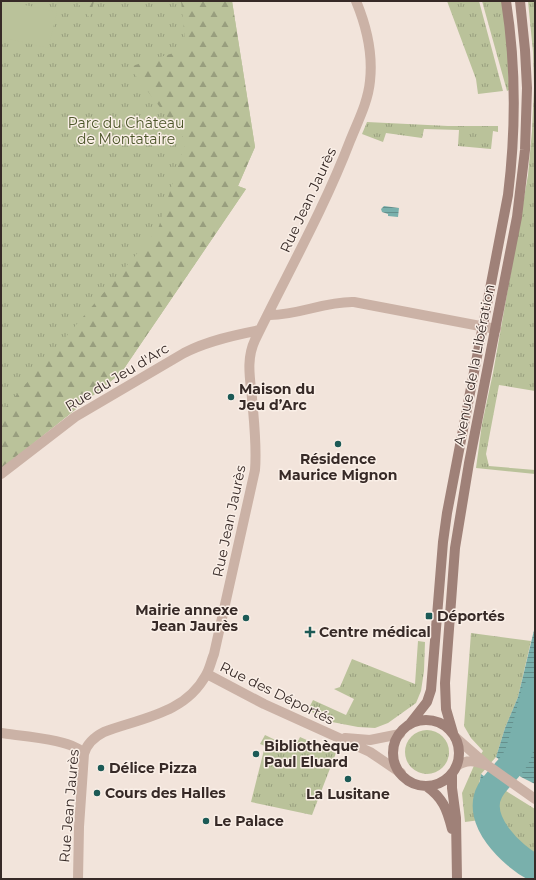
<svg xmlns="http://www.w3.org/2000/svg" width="536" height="880" font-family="Montserrat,sans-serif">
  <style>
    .grass { fill: url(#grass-tufts) }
    .forest { fill: url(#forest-firs) }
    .pitch { fill: #bac29a }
    .water { fill: url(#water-rules) }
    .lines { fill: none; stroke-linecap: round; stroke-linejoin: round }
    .river { stroke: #79b0ac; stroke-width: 27 }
    .street { stroke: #cbb2a6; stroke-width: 10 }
    .secondary { stroke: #9f8178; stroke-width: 10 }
    .poi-dot { fill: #1c5a56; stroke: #faefe7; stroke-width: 1.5 }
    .labels { text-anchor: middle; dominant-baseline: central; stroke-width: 3; stroke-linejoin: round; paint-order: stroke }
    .park-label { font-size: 14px; fill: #4c562a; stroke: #faefe7 }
    .street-label { font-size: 14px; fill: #372a27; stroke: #faefe7 }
    .poi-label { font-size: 14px; font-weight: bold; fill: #372a27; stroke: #faefe7; text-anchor: start }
  </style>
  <defs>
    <pattern id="grass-tufts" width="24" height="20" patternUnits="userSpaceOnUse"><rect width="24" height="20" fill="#bac29a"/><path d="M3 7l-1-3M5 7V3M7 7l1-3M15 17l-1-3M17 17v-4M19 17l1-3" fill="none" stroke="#989e7e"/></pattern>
    <pattern id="forest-firs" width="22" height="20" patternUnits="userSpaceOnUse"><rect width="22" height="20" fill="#bac29a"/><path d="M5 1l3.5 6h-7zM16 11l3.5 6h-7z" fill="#989e7e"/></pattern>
    <pattern id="water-rules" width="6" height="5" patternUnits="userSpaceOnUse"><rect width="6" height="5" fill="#79b0ac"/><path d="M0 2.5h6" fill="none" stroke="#648f8c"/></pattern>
  </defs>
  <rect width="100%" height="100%" fill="#f2e4db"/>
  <path class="grass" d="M1,1H232L255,147L238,186L246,189L121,373L1,469Z
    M447,1H479L503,91L478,94L476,79Z
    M482,1H502L508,49L509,90L507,91Z
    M528,1H535V391L499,385L486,454L489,466L535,470V474L476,468L482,424L493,373L528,175L532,131L534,87L533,52Z
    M367,122L448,126H498V132L493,131L491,149L458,146L459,130L424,129L422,138L386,133L383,142L362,134Z
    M471,633L531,641L518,697L505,728L496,757L481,774L478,789L480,820L465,822L462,793L476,761L483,751L471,738L464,726Z
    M418,641L425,642L424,671L421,691L416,703L388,723L375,728L358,727L332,722L308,710L313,700L346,715L354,699L334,689L340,687L352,659L415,684Z
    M405 752a22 22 0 1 1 44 0a22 22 0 1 1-44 0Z
    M265,735L294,749L300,737L336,753L312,815L251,802L265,746L260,744Z
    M503,789L535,809V863C521,853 494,822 494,805Z"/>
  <path class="forest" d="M76,1H94L90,18Z
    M181,1H232L255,147L238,186L246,189L121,373L1,469V413L158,229L186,141L129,67L186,49Z"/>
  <path class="pitch" d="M1,1H7L57,12L48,48L1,37Z"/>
  <path class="water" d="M384,206L399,208L398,217L388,216V214L382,212L381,209Z
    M535,626V784L521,777L496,757L505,728L518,697Z
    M481,774L503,789L494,805C494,822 521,853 535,863V879C529,876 523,871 518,867C511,862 503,858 498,852C478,830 476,802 481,774Z"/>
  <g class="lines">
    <path class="river" d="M535,692C529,713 525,734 518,754C513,767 497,778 490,791C474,820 512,856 535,868"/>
    <path class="street" d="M268,315C297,316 325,301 354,302L496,329
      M1,474L75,417L184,353C207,341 234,335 260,330
      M207,674L264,704L370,752L401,773
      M1,733C19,736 75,739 84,754
      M455,737L487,765L535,799
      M345,738L370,740L400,734
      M457,766C467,759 475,761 486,765
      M78,879L79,827L84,754C87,743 94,737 104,732C141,718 185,714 206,675C210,668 211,661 214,654L255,470C257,446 254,422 252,398C250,378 246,359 255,340C287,274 324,209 350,141C358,121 368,102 370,81C373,54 366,25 356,1"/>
    <path class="secondary" d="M393 753a33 33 0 1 1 66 0a33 33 0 1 1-66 0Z
      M409,725L427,702L431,690L443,542L447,513L508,195C516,130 516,65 506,1
      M453,733L446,709L445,683L455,548L469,463L517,217L525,150L527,88L525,50L520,1
      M452,773V788L456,818L457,879
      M426,786C443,798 447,809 452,829"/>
  </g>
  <g class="poi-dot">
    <circle cx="231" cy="397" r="4"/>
    <circle cx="338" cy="444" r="4"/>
    <rect x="425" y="612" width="8" height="8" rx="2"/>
    <circle cx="246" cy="618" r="4"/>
    <path d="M308 626h4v4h4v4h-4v4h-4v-4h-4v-4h4z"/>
    <circle cx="256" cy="754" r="4"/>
    <circle cx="101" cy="768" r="4"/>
    <circle cx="348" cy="779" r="4"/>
    <circle cx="97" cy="793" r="4"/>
    <circle cx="206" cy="821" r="4"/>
  </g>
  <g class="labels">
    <g class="park-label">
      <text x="126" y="123">Parc du Château<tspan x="126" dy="16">de Montataire</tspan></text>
    </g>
    <g class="street-label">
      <text transform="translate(308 200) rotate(-65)">Rue Jean Jaurès</text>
      <text transform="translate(474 365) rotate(-79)">Avenue de la Libération</text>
      <text transform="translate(117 377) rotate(-31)">Rue du Jeu d'Arc</text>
      <text transform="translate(229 521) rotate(-78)">Rue Jean Jaurès</text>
      <text transform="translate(277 693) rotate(26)">Rue des Déportés</text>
      <text transform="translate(69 806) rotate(-85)">Rue Jean Jaurès</text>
    </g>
    <g class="poi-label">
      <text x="239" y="389">Maison du<tspan x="239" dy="16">Jeu d’Arc</tspan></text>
      <text x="338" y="459" text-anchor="middle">Résidence<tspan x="338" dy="16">Maurice Mignon</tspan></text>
      <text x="238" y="610" text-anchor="end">Mairie annexe<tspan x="238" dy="16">Jean Jaurès</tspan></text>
      <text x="437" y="616">Déportés</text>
      <text x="319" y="632">Centre médical</text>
      <text x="264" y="746">Bibliothèque<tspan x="264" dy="16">Paul Eluard</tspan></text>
      <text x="109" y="768">Délice Pizza</text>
      <text x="105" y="793">Cours des Halles</text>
      <text x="348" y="794" text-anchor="middle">La Lusitane</text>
      <text x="214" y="821">Le Palace</text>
    </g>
  </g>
  <rect width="536" height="880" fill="none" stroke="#372a27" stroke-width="4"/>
</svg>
